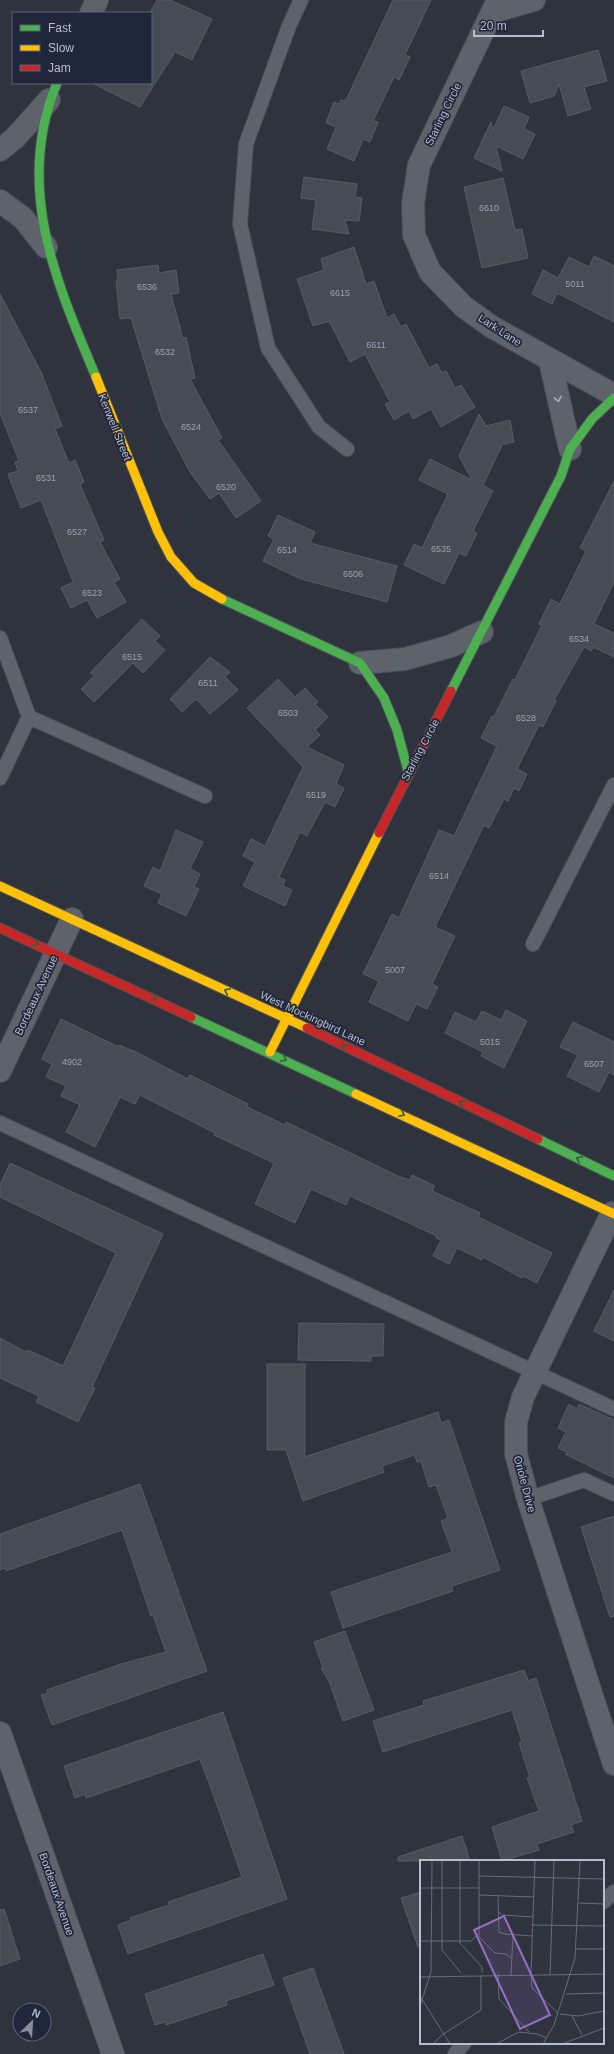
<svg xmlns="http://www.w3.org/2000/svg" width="614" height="2054" font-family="Arial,sans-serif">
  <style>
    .building { fill: #474b54; stroke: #565b65 }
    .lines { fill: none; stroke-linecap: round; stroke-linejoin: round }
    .lane-casing { stroke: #4b4e56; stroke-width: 16 }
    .street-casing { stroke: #4b4e56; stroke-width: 24 }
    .fast-casing { stroke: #4b4e56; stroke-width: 11 }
    .slow-casing { stroke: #4b4e56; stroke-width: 11 }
    .jam-casing { stroke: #4b4e56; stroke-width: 11 }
    .lane { stroke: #5e626b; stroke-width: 14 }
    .street { stroke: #5e626b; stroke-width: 22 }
    .fast { stroke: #4caf50; stroke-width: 9 }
    .slow { stroke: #ffc107; stroke-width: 9 }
    .jam { stroke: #c62828; stroke-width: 9 }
    .oneway { stroke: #a7acba }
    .oneway2 { stroke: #325d43 }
    .labels { text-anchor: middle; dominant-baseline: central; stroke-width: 3.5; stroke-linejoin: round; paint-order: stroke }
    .number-label { font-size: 9px; fill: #9ca1b0 }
    .street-label { font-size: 11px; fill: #b9bece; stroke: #20273a }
    .inset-road { fill: none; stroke: #666b78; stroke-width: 1 }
    .view { fill: #976ec6; fill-opacity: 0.15; stroke: #976ec6; stroke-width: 2 }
    .inset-edge { fill: none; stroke: #b9bece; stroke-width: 2 }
  </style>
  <rect width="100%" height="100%" fill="#2e333e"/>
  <path class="building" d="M157,0H170L212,19L192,60L175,52L140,107L92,83H151V11Z
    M393,0H431L405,55L410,57L399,80L394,77L373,121L378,122L370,142L363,139L354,161L327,149L336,127L326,123L334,102L339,104L341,100L344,101L347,98Z
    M598,50L607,81L584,87L591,109L568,116L559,84L554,96L530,103L521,71Z
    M504,106L529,117L524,129L535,134L523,159L496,146L502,171L474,158L491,122L493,130Z
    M304,177L357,184L355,197L362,198L359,221L345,220L349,234L312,229L316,200L301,198Z
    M503,178L515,230L522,229L528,258L482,268L464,187Z
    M354,247L366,284L374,281L387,318L394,314L401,327L406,324L429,368L437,364L442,373L446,371L455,388L461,385L475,407L441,427L431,409L413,419L409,411L394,420L385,404L390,402L365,354L350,362L329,321L313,326L297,279L324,270L321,259Z
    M594,256L614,266V322L557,293L552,304L532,294L543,270L558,278L569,257L589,267Z
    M158,265L159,273L176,270L179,293L171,294L183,339L186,337L195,378L190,379L222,438L218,440L261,501L236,518L219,493L210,499L190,472L162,419L131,318L120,319L116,281H118L117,270Z
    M0,294L41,372L62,426L55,429L69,463L75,460L84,482L80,484L104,540L100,542L120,579L114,582L126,602L97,618L87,600L71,608L61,588L73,582L41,500L21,508L8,474L18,471L15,462L19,461L0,413Z
    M479,414L486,426L510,420L514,442L502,445L483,485L493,491L473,531L477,533L466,556L459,553L444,584L404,565L414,544L422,548L448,494L419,480L430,459L472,480L459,456Z
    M614,481V582L594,624L614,633V657L593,647L591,651L584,647L554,700L556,701L543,727L539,725L517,769L527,774L519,791L514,788L508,801L504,799L489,828L484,825L435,927L455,936L432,984L438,987L427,1009L416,1004L408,1021L369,1002L379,981L363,974L392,914L399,918L439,830L454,836L497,746L481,738L492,716L494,717L513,679L515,680L542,625L539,624L551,599L560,604L586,551L580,548Z
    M278,515L315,532L310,543L397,566L387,602L301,579L263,561L274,539L268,536Z
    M142,619L160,636L155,641L165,650L143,673L133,663L94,702L81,689L94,676L90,673Z
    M210,657L230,672L225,677L238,690L210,714L196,699L182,712L170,699Z
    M278,679L295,697L305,688L318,702L315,704L328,717L315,730L320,735L307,747L344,765L336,784L344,788L335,807L325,802L307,836L300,832L279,877L285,880L283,886L292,890L285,906L243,886L255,862L243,856L251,839L265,846L303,767L247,708Z
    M176,830L203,842L190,869L200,874L194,887L199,889L186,916L158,903L162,894L144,886L153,867L160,871Z
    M506,1010L527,1021L504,1068L481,1056L483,1052L445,1033L455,1012L476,1022L482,1011L501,1020Z
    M61,1019L119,1047V1045L136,1052L188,1079L190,1075L248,1104L247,1107L285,1125L286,1122L398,1176L410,1180L412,1175L435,1186L432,1191L480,1213L478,1217L552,1253L537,1283L523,1276L522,1278L483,1257L482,1260L457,1248L449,1264L433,1256L441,1240L436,1238L437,1236L350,1196L346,1205L311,1189L295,1223L255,1204L274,1163L214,1135L215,1133L140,1095L135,1104L120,1097L95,1147L66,1132L80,1105L61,1096L66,1086L46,1077L52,1064L42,1059Z
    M573,1022L614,1042V1075L609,1072L599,1092L567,1076L578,1055L560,1047Z
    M10,1163L163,1234L92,1387L95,1388L78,1422L36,1402L39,1396L0,1378V1338L26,1352L28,1350L63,1366L116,1253L0,1197V1185Z
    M614,1290V1341L594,1331Z
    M299,1323L384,1324L383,1356H371V1361L298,1360Z
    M267,1364H305V1457L438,1412L441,1423L449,1420L500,1570L452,1586L453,1591L343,1628L331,1592L452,1552L441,1521L448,1518L436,1485L429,1487L421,1461L417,1462L414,1455L382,1466L384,1472L303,1501L286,1450H267Z
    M569,1404L577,1409L579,1404L614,1420V1478L565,1454L567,1452L558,1448L566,1432L558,1428Z
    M140,1484L207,1671L52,1725L41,1695L48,1693L47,1690L121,1664L166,1652L153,1615L151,1616L122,1530L6,1571L5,1568L0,1570V1534Z
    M614,1516V1616L610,1617L581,1527Z
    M345,1631L374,1710L343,1721L329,1681L321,1668H323L314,1642Z
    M524,1670L528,1681L536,1678L582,1821L571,1825L574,1832L537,1844L539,1850L502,1861L492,1827L539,1811L527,1778L530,1777L519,1743L522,1742L512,1710L383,1752L373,1721L424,1705L423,1701Z
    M223,1712L287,1899L128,1954L118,1925L131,1920L130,1918L169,1905L168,1902L242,1877L217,1805L200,1759L86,1798L85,1794L75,1798L64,1766Z
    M462,1836L470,1861H398V1857Z
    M421,1892V1947H418L401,1898Z
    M4,1909L20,1959L0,1966V1910Z
    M263,1954L274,1985L226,2001L227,2005L166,2025L165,2022L155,2025L145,1994Z
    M313,1968L344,2054H310L283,1978Z"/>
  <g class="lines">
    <defs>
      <path id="lane" d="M301,0L289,26L246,144L240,224L268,348L319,427L347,449
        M0,638L29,717L0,778
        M29,717L205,796
        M533,944L614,785
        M0,1123L614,1409
        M528,1499L584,1480L614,1494
        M603,1902L614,1892
        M455,2054L464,2043"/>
      <path id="street" d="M498,0L419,165L413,203L414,235L430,272L464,307L492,327L614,395
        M492,12L534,0
        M91,13L97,0
        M0,150L15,138L49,100
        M0,201L23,218L46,247
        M550,361L570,449
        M360,663L405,659L451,646L482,632
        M0,1071L72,919
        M612,1213L523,1397L516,1422V1454L528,1499L614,1764
        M0,1733L113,2054"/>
      <path id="fast" d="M57,83C14,186 56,282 96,377
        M222,599L360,663L384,698L397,730L408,771
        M451,691L561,476L570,449L592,419L614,398
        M191,1017L356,1094
        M538,1139L614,1176"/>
      <path id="slow" d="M96,377L158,532L171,557L194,583L222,599
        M0,886L307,1028
        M270,1052L379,833
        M356,1094L614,1214"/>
      <path id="jam" d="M379,833L451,691
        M0,928L191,1017
        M307,1028L538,1139"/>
    </defs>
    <use href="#lane" class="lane-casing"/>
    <use href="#street" class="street-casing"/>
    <use href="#fast" class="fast-casing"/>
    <use href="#slow" class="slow-casing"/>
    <use href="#jam" class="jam-casing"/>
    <use href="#lane" class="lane"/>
    <use href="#street" class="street"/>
    <use href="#fast" class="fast"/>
    <use href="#slow" class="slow"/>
    <use href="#jam" class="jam"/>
  </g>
  <defs><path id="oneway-chevron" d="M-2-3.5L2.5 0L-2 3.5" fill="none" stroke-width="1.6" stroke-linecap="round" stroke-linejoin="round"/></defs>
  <use class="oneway" href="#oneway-chevron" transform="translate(558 399) rotate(78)"/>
  <g class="oneway2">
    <use href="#oneway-chevron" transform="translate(36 943) rotate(24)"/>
    <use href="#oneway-chevron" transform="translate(227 991) rotate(-155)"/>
    <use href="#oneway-chevron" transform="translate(154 998) rotate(25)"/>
    <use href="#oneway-chevron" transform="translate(344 1047) rotate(-154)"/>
    <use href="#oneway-chevron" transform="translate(284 1059) rotate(25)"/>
    <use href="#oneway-chevron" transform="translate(462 1103) rotate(-154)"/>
    <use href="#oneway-chevron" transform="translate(402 1114) rotate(25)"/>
    <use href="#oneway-chevron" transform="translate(579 1159) rotate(-154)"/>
  </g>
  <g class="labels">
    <g class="number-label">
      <text x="489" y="208">6610</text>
      <text x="575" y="284">5011</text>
      <text x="147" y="287">6536</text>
      <text x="340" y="293">6615</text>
      <text x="376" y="345">6611</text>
      <text x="165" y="352">6532</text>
      <text x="28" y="410">6537</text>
      <text x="191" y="427">6524</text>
      <text x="46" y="478">6531</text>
      <text x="226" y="487">6520</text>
      <text x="77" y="532">6527</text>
      <text x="441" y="549">6535</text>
      <text x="287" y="550">6514</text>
      <text x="353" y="574">6506</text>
      <text x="92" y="593">6523</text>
      <text x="579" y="639">6534</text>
      <text x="132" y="657">6515</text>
      <text x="208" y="683">6511</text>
      <text x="288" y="713">6503</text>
      <text x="526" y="718">6528</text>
      <text x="316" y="795">6519</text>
      <text x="439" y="876">6514</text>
      <text x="395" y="970">5007</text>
      <text x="490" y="1042">5015</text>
      <text x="72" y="1062">4902</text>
      <text x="594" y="1064">6507</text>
    </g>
    <g class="street-label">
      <text transform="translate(443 114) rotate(-64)">Starling Circle</text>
      <text transform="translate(500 330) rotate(33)">Lark Lane</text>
      <text transform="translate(115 427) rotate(68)">Kenwell Street</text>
      <text transform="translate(420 750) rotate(-62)">Starling Circle</text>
      <text transform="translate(36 995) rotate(-65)">Bordeaux Avenue</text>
      <text transform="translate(313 1018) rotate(25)">West Mockingbird Lane</text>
      <text transform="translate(525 1484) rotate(75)">Oriole Drive</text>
      <text transform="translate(57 1894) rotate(71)">Bordeaux Avenue</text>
    </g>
  </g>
  <g transform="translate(420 1860)">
    <rect width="184" height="184" fill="#2e333e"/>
    <path class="inset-road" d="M22,0V90L41,113M40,0V83L62,107V113M59,0V77L75,93L86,94L91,98M59,16L184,19M0,28H59M59,35L114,37M78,36L79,72L85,74L112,76M159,43L184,44M78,51L82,55L113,57M112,65L184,66M0,81H51L58,74M156,89H184M78,113L79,139L109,172M111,113L115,0M91,115L93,75M111,115L112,128L138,153M130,115L134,0M0,117L184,114M146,134L184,133M0,136L30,184M0,146L11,112L12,0M140,154L158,156L184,151M152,156L162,175M13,184L22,175L61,150V115M76,184L99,172L117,174L127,178M123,184L134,165L155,98L160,0M142,184L184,168"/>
    <path class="view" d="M84,56L130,155L100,169L54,70Z"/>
    <rect width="184" height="184" class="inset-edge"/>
  </g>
  <rect x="12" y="12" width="140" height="72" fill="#20273a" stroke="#5d6375"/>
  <rect x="20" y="25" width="20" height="6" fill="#4caf50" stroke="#5d6375"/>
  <text x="48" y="32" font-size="12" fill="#b9bece">Fast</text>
  <rect x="20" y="45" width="20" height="6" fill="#ffc107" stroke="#5d6375"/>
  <text x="48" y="52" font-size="12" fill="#b9bece">Slow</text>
  <rect x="20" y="65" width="20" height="6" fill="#c62828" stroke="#5d6375"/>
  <text x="48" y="72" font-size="12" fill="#b9bece">Jam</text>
  <g transform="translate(32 2022) rotate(25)"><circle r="19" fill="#20273a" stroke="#5d6375"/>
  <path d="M0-3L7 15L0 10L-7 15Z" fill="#888d9c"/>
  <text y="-6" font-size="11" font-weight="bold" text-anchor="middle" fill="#b9bece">N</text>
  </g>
  <path d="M474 30v6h69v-6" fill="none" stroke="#b9bece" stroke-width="2"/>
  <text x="480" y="30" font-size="12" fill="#b9bece" stroke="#20273a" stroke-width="3" paint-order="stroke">20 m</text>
</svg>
